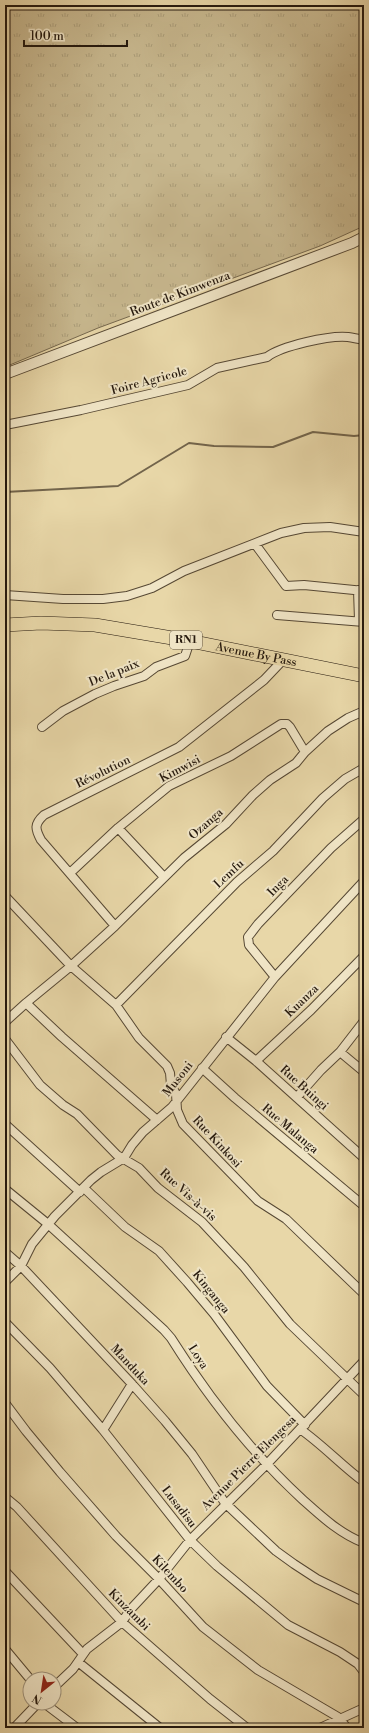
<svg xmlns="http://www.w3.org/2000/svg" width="369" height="1733" font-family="'Libre Bodoni',serif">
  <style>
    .grass { fill: url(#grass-tufts); stroke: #76684e }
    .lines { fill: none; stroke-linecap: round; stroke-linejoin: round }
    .stream { stroke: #72644b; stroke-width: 2 }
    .minor-casing { stroke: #564834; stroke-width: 10 }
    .tertiary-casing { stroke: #564834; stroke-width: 12 }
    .trunk-casing { stroke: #25190e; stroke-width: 14 }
    .minor { stroke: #f0e5c6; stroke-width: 8 }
    .tertiary { stroke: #f0e5c6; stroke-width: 10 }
    .trunk { stroke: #e8d7a8; stroke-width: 13 }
    .labels { text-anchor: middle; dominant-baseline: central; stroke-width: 4; stroke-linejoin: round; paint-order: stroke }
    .shield { fill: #f0e5c6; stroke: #625645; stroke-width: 1 }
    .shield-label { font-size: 11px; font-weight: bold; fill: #25190e }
    .street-label { font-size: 12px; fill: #25190e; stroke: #f0e5c6 }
  </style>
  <defs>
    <pattern id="grass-tufts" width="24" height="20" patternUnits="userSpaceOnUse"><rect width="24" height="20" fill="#c7b78e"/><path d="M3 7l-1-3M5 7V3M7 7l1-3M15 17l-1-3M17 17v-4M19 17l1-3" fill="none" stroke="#ab9d79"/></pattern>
  </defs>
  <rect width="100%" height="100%" fill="#e8d7a8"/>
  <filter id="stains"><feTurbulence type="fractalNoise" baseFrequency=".005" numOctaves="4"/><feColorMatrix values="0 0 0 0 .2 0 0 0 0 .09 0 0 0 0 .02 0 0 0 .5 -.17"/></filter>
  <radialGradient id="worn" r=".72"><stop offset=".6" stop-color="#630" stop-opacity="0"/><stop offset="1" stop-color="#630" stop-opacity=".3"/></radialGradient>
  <path class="grass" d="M5,5H364V226L320,246L98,328L5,367Z"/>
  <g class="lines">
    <path class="stream" d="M5,492L118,486L189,443L214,446L273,447L313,432L354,436L364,435"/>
    <defs>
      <path id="minor" d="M5,425L81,410L188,385L217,368L267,357C281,346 330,335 348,337C354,338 359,339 364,340
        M255,544L286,586L304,585L364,591
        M358,590L359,620
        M5,595L63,599H103L127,596L152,588L184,571L281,533L304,528L330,527L364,532
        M277,615L364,622
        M42,727L63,711L95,694L114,686L144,676L156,667L185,656L190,641
        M118,828L164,877
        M70,873L118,828L169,786L231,756L281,724H287L290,727L305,752
        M5,896L71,966L116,1005L139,1038L167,1066L170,1073L171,1085L176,1094L177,1110L183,1124L258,1201L286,1219L364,1294
        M115,926L41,840C35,829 34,824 44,815L179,747L264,680L283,660
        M275,977L249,945L248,937L258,924L331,848L364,819
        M26,1003L62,1037L157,1120
        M116,1005L237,882L273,851L323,798L345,779L364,768
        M5,1022L26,1003L71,966L115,926L184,858L226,824L253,795L270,780L296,763L305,752L328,731L348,718L364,711
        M226,1037L256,1061L364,1158
        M5,1039L40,1085L63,1105L77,1114L117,1155L139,1168L158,1188L202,1222L244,1267L290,1324L364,1395
        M340,1052L364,1072
        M256,1061L311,1010L364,956
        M202,1068L235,1098L364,1206
        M297,1097L321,1070L340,1052L364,1021
        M5,1124L80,1192
        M84,1188L125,1227L159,1251L187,1282L214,1314L267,1386L305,1425
        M5,1189L48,1224L164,1330L171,1338C208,1397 251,1452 302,1499C321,1516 340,1534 364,1543
        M5,1252L21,1266L132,1384L165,1421L192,1454L225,1503L276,1551L294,1564L317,1579L364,1602
        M5,1282L21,1266L32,1244L55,1216L91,1180L101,1172L124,1158L132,1145L143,1132L172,1107L275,977L364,881
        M5,1322L50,1368L103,1430L190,1540L217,1566L288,1625L340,1652L358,1664L364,1672
        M5,1403L26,1431L60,1472L116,1536L159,1579L203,1627L258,1670L338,1717L347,1728
        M300,1429C323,1445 342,1466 364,1482
        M103,1430L132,1384
        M5,1497L17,1507L122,1622L210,1699L247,1728
        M5,1571L83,1654
        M5,1649L30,1679
        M78,1662L160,1728
        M54,1687L73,1669L87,1649L122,1622L130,1610L159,1579L190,1540L266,1465L364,1361
        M44,1703L77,1728
        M14,1728L38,1703
        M320,1728L364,1708"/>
      <path id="tertiary" d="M5,374L352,243L364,237"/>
      <g id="trunk">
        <path id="s1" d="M5,625L41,623L95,625L190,641L364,676"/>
      </g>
    </defs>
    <use href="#minor" class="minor-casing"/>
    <use href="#tertiary" class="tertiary-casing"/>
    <use href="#trunk" class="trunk-casing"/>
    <use href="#minor" class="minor"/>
    <use href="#tertiary" class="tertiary"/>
    <use href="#trunk" class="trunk"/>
  </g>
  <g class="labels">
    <rect class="shield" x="170" y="631" width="32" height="18" rx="3"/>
    <g class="shield-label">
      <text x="186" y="640">RN1</text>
    </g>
    <g class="street-label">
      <text transform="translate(180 294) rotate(-21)">Route de Kimwenza</text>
      <text transform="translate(149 381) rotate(-15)">Foire Agricole</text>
      <text stroke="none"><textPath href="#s1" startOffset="254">Avenue By Pass</textPath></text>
      <text transform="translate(114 673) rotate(-22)">De la paix</text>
      <text transform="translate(180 769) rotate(-28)">Kimwisi</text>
      <text transform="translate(103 772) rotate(-26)">Révolution</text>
      <text transform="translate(206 824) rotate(-41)">Ozanga</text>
      <text transform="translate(229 874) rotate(-43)">Lemfu</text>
      <text transform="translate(278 886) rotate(-46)">Inga</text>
      <text transform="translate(302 1001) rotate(-44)">Kuanza</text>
      <text transform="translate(178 1079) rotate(-52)">Musoni</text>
      <text transform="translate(304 1088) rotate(42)">Rue Buingi</text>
      <text transform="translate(290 1129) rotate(40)">Rue Malanga</text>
      <text transform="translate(217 1142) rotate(47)">Rue Kinkosi</text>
      <text transform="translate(188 1195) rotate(42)">Rue Vis-à-vis</text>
      <text transform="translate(211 1292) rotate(51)">Kinganga</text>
      <text transform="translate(198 1357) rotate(57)">Loya</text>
      <text transform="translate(130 1365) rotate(47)">Manduka</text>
      <text transform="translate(249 1463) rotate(-45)">Avenue Pierre Elengesa</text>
      <text transform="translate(179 1507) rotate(52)">Lusadisu</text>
      <text transform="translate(170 1574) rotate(47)">Kilembo</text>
      <text transform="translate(129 1610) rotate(45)">Kinzambi</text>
    </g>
  </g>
  <rect width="369" height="1733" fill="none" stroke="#e8d7a8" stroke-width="20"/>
  <rect x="6" y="6" width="357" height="1721" fill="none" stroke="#25190e" stroke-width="2"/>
  <rect x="10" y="10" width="349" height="1713" fill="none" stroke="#25190e"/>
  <g transform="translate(42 1691) rotate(210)"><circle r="19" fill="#f0e5c6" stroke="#9f937c"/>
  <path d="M0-3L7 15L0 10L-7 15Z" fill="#8f2418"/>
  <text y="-6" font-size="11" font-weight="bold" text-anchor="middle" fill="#25190e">N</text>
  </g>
  <path d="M24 40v6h103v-6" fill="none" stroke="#25190e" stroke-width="2"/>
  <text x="30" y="40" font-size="12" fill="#25190e" stroke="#f0e5c6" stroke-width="3" paint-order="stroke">100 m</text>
  <rect width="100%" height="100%" filter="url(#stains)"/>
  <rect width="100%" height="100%" fill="url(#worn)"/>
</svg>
